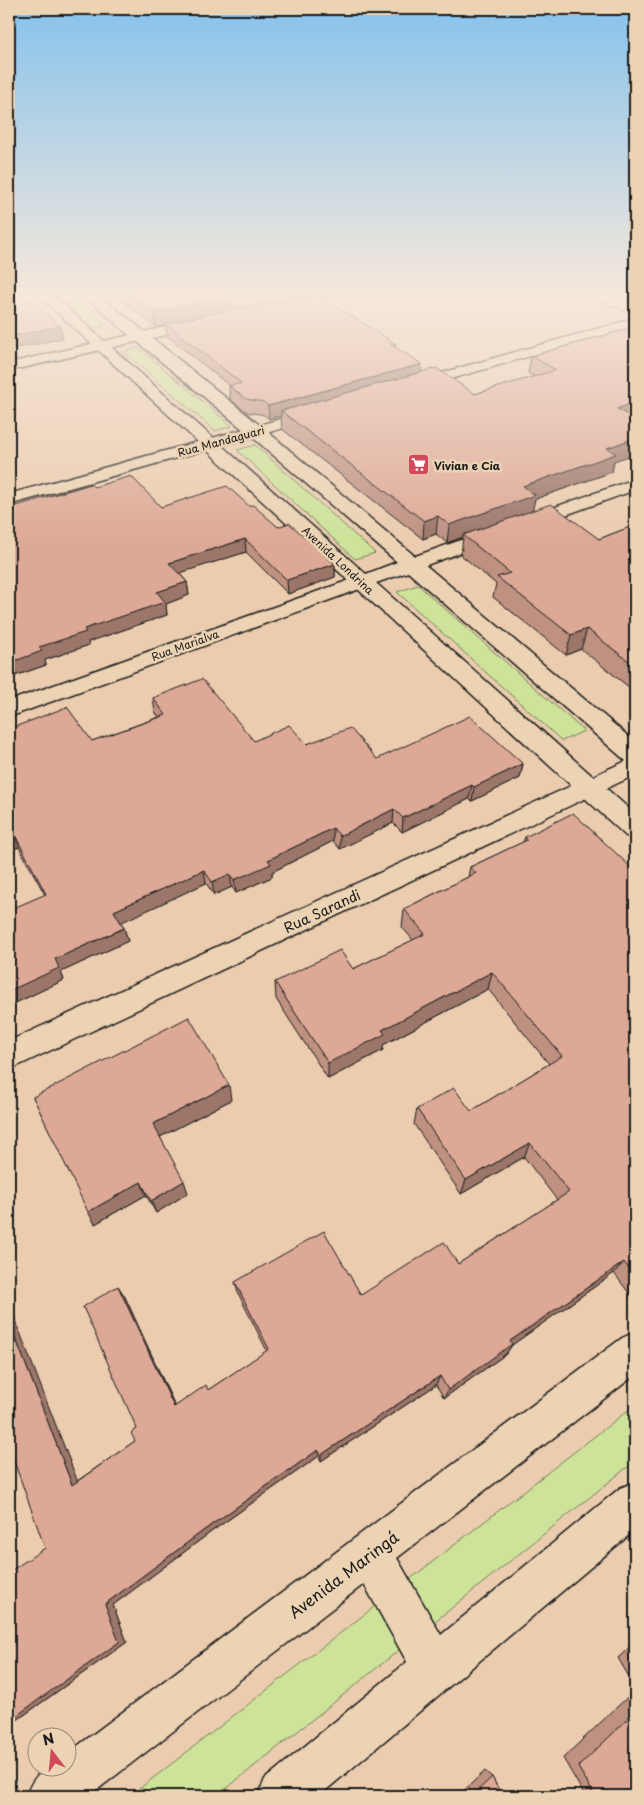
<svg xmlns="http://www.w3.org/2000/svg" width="644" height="1805" font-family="'Playpen Sans',sans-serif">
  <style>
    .green { fill: #cce399; stroke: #74805a }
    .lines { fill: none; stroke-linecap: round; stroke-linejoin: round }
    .minor-casing { stroke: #1c1c1c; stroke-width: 3 }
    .tertiary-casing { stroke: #1c1c1c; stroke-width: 3 }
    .secondary-casing { stroke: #1c1c1c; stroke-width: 3 }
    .minor { fill: #ebd3b3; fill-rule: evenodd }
    .tertiary { fill: #ebd3b3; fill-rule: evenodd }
    .secondary { fill: #ebd3b3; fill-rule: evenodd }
    .wall { fill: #be9181; stroke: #1c1c1c }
    .shaded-wall { fill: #9b7669; stroke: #1c1c1c }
    .building { fill: #dda996; stroke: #1c1c1c }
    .labels { text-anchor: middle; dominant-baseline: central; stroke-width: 5; stroke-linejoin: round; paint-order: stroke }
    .far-street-label { font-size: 11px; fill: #1c1c1c; stroke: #ebd3b3 }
    .far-poi-label { font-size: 11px; font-weight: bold; fill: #1c1c1c; stroke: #ebd3b3; text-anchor: start }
    .street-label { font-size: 14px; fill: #1c1c1c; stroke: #ebd3b3 }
    .near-street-label { font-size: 16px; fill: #1c1c1c; stroke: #ebd3b3 }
  </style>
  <rect width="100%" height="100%" fill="#ebccaf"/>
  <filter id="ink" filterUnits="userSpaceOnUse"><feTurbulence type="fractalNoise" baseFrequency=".02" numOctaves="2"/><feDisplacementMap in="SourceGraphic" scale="10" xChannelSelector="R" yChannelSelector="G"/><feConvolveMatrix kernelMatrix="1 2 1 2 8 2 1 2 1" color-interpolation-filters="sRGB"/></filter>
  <g filter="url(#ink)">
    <path class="green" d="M51,291H70L104,323V326L100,328L90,327Z
      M139,348L232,426L215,431L124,352Z
      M255,445L375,553L355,559L237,450Z
      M418,585L584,731L562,741L397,592Z
      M635,1405V1461L217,1796H130Z"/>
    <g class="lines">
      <defs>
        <path id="minor" d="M318,291H341L339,294L260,312L253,308L255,305Z
          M585,291H602L635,306V315L587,294Z
          M204,318L209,319L211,322L209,325L9,371V363Z
          M635,318V326L416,389H406L403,386L406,383Z
          M317,409L323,411L325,414L323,417L9,505V494Z
          M361,576L368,578L371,582L368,586L9,717V701Z
          M635,757V775L9,1070V1041Z"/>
        <path id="tertiary" d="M635,479V490L418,568L411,570L404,568L401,564L404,560Z
          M635,1332V1375L397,1558L441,1635L620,1488L635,1482V1530L319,1796H258L265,1779L407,1662L364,1584L89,1796H26C35,1772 42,1768 68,1768V1753L622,1338Z"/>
        <path id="secondary" d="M34,291H48L366,574L397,562L250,435L135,340L79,291H94L262,427L635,742V763L626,761L408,572L376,583L635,814V838L626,836Z"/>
      </defs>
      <use href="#minor" class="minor-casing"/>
      <use href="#tertiary" class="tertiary-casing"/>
      <use href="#secondary" class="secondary-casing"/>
      <use href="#minor" class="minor"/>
      <use href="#tertiary" class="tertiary"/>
      <use href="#secondary" class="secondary"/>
    </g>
    <path class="wall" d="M113,291H225L232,296L233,308L249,309L396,344L395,347L421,372L475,394L534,377L528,373L531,356L635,327L634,418L614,461L612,472L535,499L532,510L599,539L635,525V692L581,649L566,655L493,597L496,584L461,555L463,537L447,543L436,534L423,539L282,429L281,416L269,419L264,415L247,412L230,399L229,386H230L167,336L166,325L156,327L113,294Z
      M625,291H635V295Z
      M94,487L161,507L249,506L278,527L335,564V577L288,594L246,552L179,573L187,582L189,595L166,604L167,615L88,642L89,645L45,660L46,665L9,678Z
      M153,698L254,741L307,744L377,759L523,764L520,778L472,801L469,799L402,832L393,823L340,849L333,841L272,872V877L236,893L232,887L214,895L206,883L121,922L124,928L128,941L61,972L64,980L9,1006L45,895L19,847L9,851V729L92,741L159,717L155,712Z
      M525,837L635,871V1301L614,1273L512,1345L506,1354L444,1398L436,1385L321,1461L319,1456L215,1529L113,1605L127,1642L10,1725L12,1729L9,1731L45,1548L77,1481L135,1441L137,1429L118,1286L125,1297L175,1406L208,1390L267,1351L238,1293L235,1282L361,1295L458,1264L557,1200L524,1157L461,1194L414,1124L417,1109L471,1111L549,1064L488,989L383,1045V1050L328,1079L276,999L275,982L353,969L413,940L402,927L404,909L468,877L470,867L523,842Z
      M33,1097L231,1100L160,1137L188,1193L156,1213L146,1195L95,1224Z
      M635,1642V1687L618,1658Z
      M635,1690V1796H585L563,1758Z
      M485,1771L492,1777L502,1796H458Z"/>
    <path class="shaded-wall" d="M232,296L233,309L156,327L154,313Z
      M60,326L63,338L9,350V337Z
      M422,364L421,376L281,411V416L269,419L268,406Z
      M9,395H12L15,407L9,408Z
      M635,402V418L613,427L617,409Z
      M635,438V454L614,461L612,472L535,499L532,513L463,535V537L447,543L449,525L523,486L607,448Z
      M438,516L436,534L423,539L424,521Z
      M245,539L246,552L171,576L169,563Z
      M335,564V577L288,594L287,580Z
      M187,582L189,595L166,604L167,615L88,642L89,645L45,660L46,665L9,678V663L39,647L84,629L157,592Z
      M587,629L581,649L566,655L571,635Z
      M523,764L520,778L472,801L474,787Z
      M472,785L469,799L402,832L403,818Z
      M394,809L393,823L340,849V836Z
      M333,828V841L272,872V877L236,893L234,880L268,860Z
      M14,833L19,847L9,851V835Z
      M204,870L206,883L118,924L114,911Z
      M230,874L232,887L214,895L212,882Z
      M124,928L128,941L61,972L64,980L9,1006V991L55,959Z
      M492,972L488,989L383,1045V1050L328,1079V1063L382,1030Z
      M229,1085L231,1100L158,1138L153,1124Z
      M530,1143L524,1157L461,1194L466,1180Z
      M184,1181L188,1193L156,1213L151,1201Z
      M141,1182L146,1195L95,1224L88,1212Z
      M624,1262L614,1273L512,1345L506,1354L444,1398L448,1390L510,1341Z
      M118,1286L125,1297L179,1415L174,1407Z
      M9,1304L81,1490L72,1485L9,1321Z
      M440,1376L436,1385L321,1461V1455Z
      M318,1450L319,1456L215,1529L113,1605L127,1642L10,1725L12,1729L9,1731V1721L105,1604L211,1525Z"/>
    <path class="building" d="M9,291H19L60,326L9,337Z
      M124,291H225L232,296L154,313Z
      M318,295L396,344H390L422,364L268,406L263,402L246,399L229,386L241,383L166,324L244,306L249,309Z
      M635,327V402L617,409L635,419V438L607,448L616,454L523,486L535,495L449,525L438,516L424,521L281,411L436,368L475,394L556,370L531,356Z
      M131,476L161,507L227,486L249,506L253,505L278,527L289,523L335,564L287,580L245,539L169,563L187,582L157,592L165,602L84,629L86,632L39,647L42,651L9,663V508L91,484L94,487Z
      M551,504L599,539L635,525V666L587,629L571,635L497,577L510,573L463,535Z
      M202,679L254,741L289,725L307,744L350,728L377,759L470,716L523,764L474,787L472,785L403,818L394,809L340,836L333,828L268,860L271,864L234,880L230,874L212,882L204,870L114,911L124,928L55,959L59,968L9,991V910L46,894L14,833L9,835V729L67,707L92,741L166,715L153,698Z
      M573,813L635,871V1106L633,1108L635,1110V1276L624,1262L510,1341L512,1344L448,1390L440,1376L321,1455L318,1450L211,1525L105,1604L119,1642L9,1721V1572L45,1548L9,1447V1321L72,1485L135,1441L131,1433L137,1429L83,1307L118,1286L174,1407L206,1385L208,1390L269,1349L235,1282L324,1231L361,1295L444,1242L458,1264L569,1192L530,1143L466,1180L417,1109L454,1088L471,1111L562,1056L492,972L382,1030L385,1034L328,1063L275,982L340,950L353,969L425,934L404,909L476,873L470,867L527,840L525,837Z
      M189,1017L229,1085L153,1124L184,1181L151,1201L141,1182L88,1212L33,1097Z
      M635,1712V1796H595L578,1767Z
      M492,1777L502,1796H472Z"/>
  </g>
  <linearGradient id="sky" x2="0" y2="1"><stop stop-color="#86c2ed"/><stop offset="0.54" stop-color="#f6e8db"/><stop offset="1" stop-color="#f6e8db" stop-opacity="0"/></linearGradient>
  <rect width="644" height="543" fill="url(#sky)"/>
  <defs>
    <symbol id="supermarket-square" viewBox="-11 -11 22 22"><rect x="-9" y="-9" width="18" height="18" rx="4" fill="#d1495b" stroke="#ebd3b3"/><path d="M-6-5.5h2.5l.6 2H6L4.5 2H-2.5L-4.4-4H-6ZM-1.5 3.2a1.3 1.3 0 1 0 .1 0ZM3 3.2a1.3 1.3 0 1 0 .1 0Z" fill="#fff"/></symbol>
  </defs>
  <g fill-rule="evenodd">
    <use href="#supermarket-square" x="406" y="452" width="25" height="25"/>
  </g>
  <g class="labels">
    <g class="far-street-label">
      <text transform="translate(221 441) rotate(-15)">Rua Mandaguari</text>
      <text transform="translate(338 560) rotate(43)">Avenida Londrina</text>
      <text transform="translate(185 645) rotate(-20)">Rua Marialva</text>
    </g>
    <g class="far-poi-label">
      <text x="434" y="465">Vivian e Cia</text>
    </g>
    <g class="street-label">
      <text transform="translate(322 911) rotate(-25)">Rua Sarandi</text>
    </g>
    <g class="near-street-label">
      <text transform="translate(343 1574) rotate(-37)">Avenida Maringá</text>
    </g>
  </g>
  <rect width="644" height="1805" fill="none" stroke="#ebd3b3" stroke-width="30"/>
  <rect x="15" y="15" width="614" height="1775" fill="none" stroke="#1c1c1c" stroke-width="2" filter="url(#ink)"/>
  <g transform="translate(52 1752) rotate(344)"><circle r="24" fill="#ebd3b3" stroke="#988a77"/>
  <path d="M0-4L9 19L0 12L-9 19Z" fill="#d1495b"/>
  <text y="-8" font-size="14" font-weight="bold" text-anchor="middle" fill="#1c1c1c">N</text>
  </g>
</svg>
